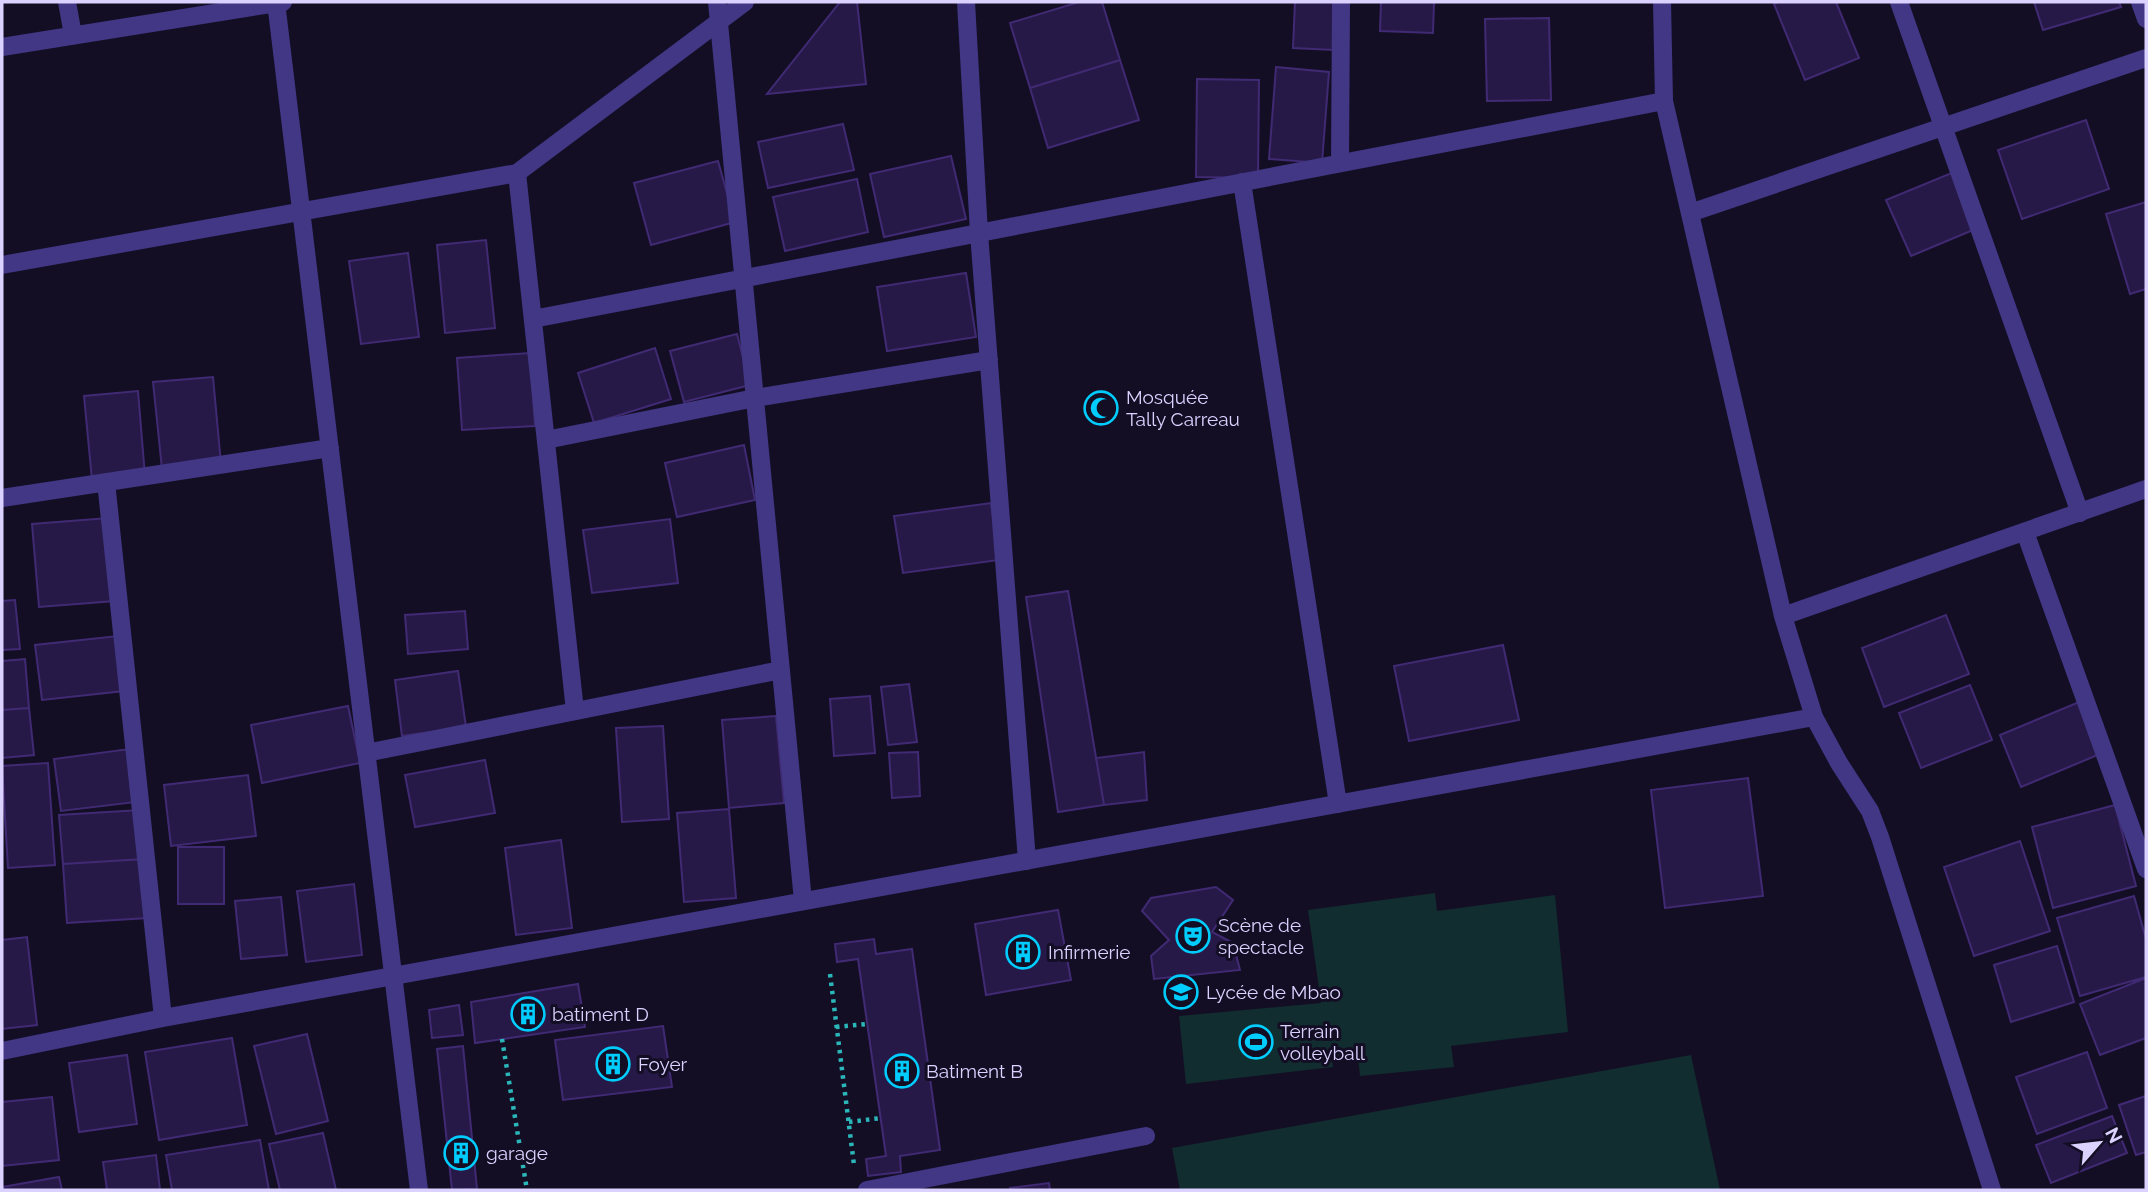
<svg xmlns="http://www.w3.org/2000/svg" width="2148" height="1192" font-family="Raleway,sans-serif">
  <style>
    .green { fill: #112d2f }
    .building { fill: #271947; stroke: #402a73; stroke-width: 2 }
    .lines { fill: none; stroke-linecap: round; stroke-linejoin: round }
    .path { stroke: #2bb6ba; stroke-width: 4.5; stroke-dasharray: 3.5 5; stroke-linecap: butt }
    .service { stroke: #413785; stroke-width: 18 }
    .minor { stroke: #413785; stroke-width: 18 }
    .labels { text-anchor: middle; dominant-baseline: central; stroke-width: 6; stroke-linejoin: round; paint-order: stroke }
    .poi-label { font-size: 19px; fill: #dbd2ff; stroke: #140e25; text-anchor: start }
  </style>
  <rect width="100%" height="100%" fill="#140e25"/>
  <path class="green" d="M1435,893L1437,911L1555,895L1568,1032L1451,1046L1454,1067L1360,1076L1358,1057H1332L1333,1067L1186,1084L1179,1016L1321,1003L1308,910Z
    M1691,1055L1720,1190H1180L1172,1148Z"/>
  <path class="building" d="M840,2H857L866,84L767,94Z
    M1079,2H1102L1120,60L1030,88L1010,23Z
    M1295,2H1337L1334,50L1293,48Z
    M1381,2H1434L1433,33L1380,31Z
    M1778,2H1836L1859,58L1805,80L1774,4Z
    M2034,2H2119L2121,7L2043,30Z
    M1549,18L1551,100L1487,101L1485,19Z
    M1120,60L1139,120L1048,148L1030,88Z
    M1276,67L1329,72L1322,163L1269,159Z
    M1197,79L1259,80L1258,178L1196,177Z
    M2086,120L2109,189L2022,219L1998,150Z
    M843,124L854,170L768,188L758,142Z
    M951,156L966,219L884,237L870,174Z
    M718,161L735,222L651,245L634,183Z
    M1954,172L1978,228L1911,256L1886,200Z
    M857,179L868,232L785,251L773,197Z
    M2146,202V289L2130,294L2106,214Z
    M486,240L495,328L445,333L437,245Z
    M408,253L419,337L361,344L349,261Z
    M966,273L976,337L887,351L877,287Z
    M737,334L750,385L684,402L670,351Z
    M655,348L671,399L594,423L578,373Z
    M530,353L535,426L462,430L457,358Z
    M213,377L221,464L162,469L153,382Z
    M138,391L145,476L92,480L84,396Z
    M744,445L755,500L677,517L665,463Z
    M991,503L999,560L903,573L894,516Z
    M108,518L115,601L39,607L32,524Z
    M670,519L678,583L592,593L583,530Z
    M1068,591L1104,805L1058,812L1026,597Z
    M15,600L20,649L2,650V601Z
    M465,611L468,649L408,654L405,615Z
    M1946,615L1969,674L1884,707L1862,648Z
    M118,636L124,691L42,700L35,645Z
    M1503,645L1519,720L1409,741L1394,666Z
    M25,659L29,708L2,710V661Z
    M458,671L466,727L402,736L395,680Z
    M909,684L917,742L888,745L881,687Z
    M1970,685L1992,740L1921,768L1899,713Z
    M870,696L875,753L834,756L830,699Z
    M2079,702L2100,754L2021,787L2000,735Z
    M348,706L360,763L262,783L251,725Z
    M29,708L34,755L2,758V710Z
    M776,716L784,803L729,808L722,720Z
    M663,726L669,819L622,822L616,728Z
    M129,749L136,802L61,811L54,759Z
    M918,752L920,796L892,798L889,753Z
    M1144,752L1147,800L1104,805L1096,758Z
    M485,760L495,813L415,827L405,775Z
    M48,763L55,865L8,868L2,766Z
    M248,775L256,836L171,846L164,785Z
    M1748,778L1763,896L1665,908L1651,790Z
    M2115,805L2136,886L2053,908L2032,827Z
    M729,809L736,898L684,902L677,813Z
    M140,810L144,859L63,864L59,815Z
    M561,840L572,928L516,935L505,848Z
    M2020,841L2050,931L1974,956L1944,867Z
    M178,847H224V904H178Z
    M144,859L148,918L67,923L63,864Z
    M354,884L362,955L306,962L297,891Z
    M1216,887L1233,900L1212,932L1233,943L1240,970L1154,979L1151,956L1169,940L1142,911L1151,898Z
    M2134,896L2146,939V977L2080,996L2057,918Z
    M281,897L287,955L241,959L235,901Z
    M1058,910L1071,980L986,995L975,924Z
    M27,937L37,1025L2,1029V940Z
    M874,939L876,954L912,949L940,1150L900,1156L901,1172L868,1176L866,1159L886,1156L858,959L837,962L835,944Z
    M2057,946L2074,1002L2011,1022L1994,965Z
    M2146,978V1038L2100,1055L2080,1004Z
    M578,984L585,1027L475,1043L471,1002Z
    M459,1005L463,1035L432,1038L429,1010Z
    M663,1026L672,1087L563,1100L555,1040Z
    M307,1034L328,1121L276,1134L254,1046Z
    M232,1038L247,1125L159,1140L145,1052Z
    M463,1046L477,1189L452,1190L437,1049Z
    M2087,1052L2107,1108L2037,1134L2016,1077Z
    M127,1055L137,1124L79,1132L69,1063Z
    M2146,1096V1152L2136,1155L2119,1105Z
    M52,1097L59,1160L2,1166V1102Z
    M2112,1116L2127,1153L2051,1183L2036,1145Z
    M323,1133L336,1190H280L269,1144Z
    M260,1140L269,1190H172L166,1155Z
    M156,1155L160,1190H107L103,1162Z
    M59,1177L62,1190H2V1187Z
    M1049,1183L1050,1190H1010V1188Z"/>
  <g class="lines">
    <path class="path" d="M830,974L854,1165
      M836,1027L867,1024
      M502,1039L527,1190
      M849,1122L881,1118"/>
    <path class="service" d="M867,1190L1146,1136"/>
    <path class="minor" d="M67,2L73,35
      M276,2L419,1190
      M717,2L803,901
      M966,2L979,233L1027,861
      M1662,2L1664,101L1783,616L1814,717L1839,763L1870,811L1880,837L1992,1190
      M1899,2L2080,513
      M2140,2L2146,19
      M2,47L283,2
      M1340,163L1341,2
      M517,173L575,711
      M1242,182L1338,804
      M1690,213L2146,58
      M2,265L517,173L745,2
      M533,319L1664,101
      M546,440L755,398L989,360
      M106,482L163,1018
      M2,498L330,448
      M2025,532L2146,869
      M1783,616L2146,489
      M366,753L781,670
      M2,1051L163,1018L1814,717"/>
  </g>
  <defs>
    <symbol id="mosque-ring" viewBox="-11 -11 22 22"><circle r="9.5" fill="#140e25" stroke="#00cdfd" stroke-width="1.5"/><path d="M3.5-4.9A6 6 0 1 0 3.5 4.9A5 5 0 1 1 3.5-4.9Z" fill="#00cdfd"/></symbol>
    <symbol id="theatre-ring" viewBox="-11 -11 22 22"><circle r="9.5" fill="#140e25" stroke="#00cdfd" stroke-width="1.5"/><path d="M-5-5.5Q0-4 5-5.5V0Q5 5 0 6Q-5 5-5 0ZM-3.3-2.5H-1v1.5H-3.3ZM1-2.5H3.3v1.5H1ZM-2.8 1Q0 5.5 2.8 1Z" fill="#00cdfd"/></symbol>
    <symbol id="building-ring" viewBox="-11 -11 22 22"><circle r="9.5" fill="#140e25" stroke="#00cdfd" stroke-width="1.5"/><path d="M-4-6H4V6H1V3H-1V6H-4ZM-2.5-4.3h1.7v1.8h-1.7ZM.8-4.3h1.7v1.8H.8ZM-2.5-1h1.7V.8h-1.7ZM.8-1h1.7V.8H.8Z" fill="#00cdfd"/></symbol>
    <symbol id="school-ring" viewBox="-11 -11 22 22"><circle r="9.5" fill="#140e25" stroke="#00cdfd" stroke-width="1.5"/><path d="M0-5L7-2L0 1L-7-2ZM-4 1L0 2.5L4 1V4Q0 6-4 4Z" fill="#00cdfd"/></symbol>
    <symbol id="stadium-ring" viewBox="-11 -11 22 22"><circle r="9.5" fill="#140e25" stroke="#00cdfd" stroke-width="1.5"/><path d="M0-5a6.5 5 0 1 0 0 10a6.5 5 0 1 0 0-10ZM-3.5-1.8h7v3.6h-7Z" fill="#00cdfd"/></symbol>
  </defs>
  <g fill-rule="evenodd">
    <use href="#mosque-ring" x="1082" y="389" width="38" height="38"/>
    <use href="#theatre-ring" x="1174" y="917" width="38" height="38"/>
    <use href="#building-ring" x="1004" y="933" width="38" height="38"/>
    <use href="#school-ring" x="1162" y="973" width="38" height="38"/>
    <use href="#building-ring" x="509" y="995" width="38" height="38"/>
    <use href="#stadium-ring" x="1237" y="1023" width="38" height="38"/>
    <use href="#building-ring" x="594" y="1045" width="38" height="38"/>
    <use href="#building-ring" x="883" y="1052" width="38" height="38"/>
    <use href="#building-ring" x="442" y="1134" width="38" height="38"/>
  </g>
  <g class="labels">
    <g class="poi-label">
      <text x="1126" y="397">Mosquée<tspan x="1126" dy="22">Tally Carreau</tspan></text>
      <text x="1218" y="925">Scène de<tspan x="1218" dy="22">spectacle</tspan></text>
      <text x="1048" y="952">Infirmerie</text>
      <text x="1206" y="992">Lycée de Mbao</text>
      <text x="552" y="1014">batiment D</text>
      <text x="1280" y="1031">Terrain<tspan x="1280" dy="22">volleyball</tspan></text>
      <text x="638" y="1064">Foyer</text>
      <text x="926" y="1071">Batiment B</text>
      <text x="486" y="1153">garage</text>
    </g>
  </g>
  <rect width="2148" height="1192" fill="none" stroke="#dbd2ff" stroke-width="7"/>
  <g transform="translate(2099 1143) rotate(62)" stroke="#140e25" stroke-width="5" paint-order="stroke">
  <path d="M0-5L12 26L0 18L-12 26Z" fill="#dbd2ff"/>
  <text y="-10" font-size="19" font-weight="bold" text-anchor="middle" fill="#dbd2ff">N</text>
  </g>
</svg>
